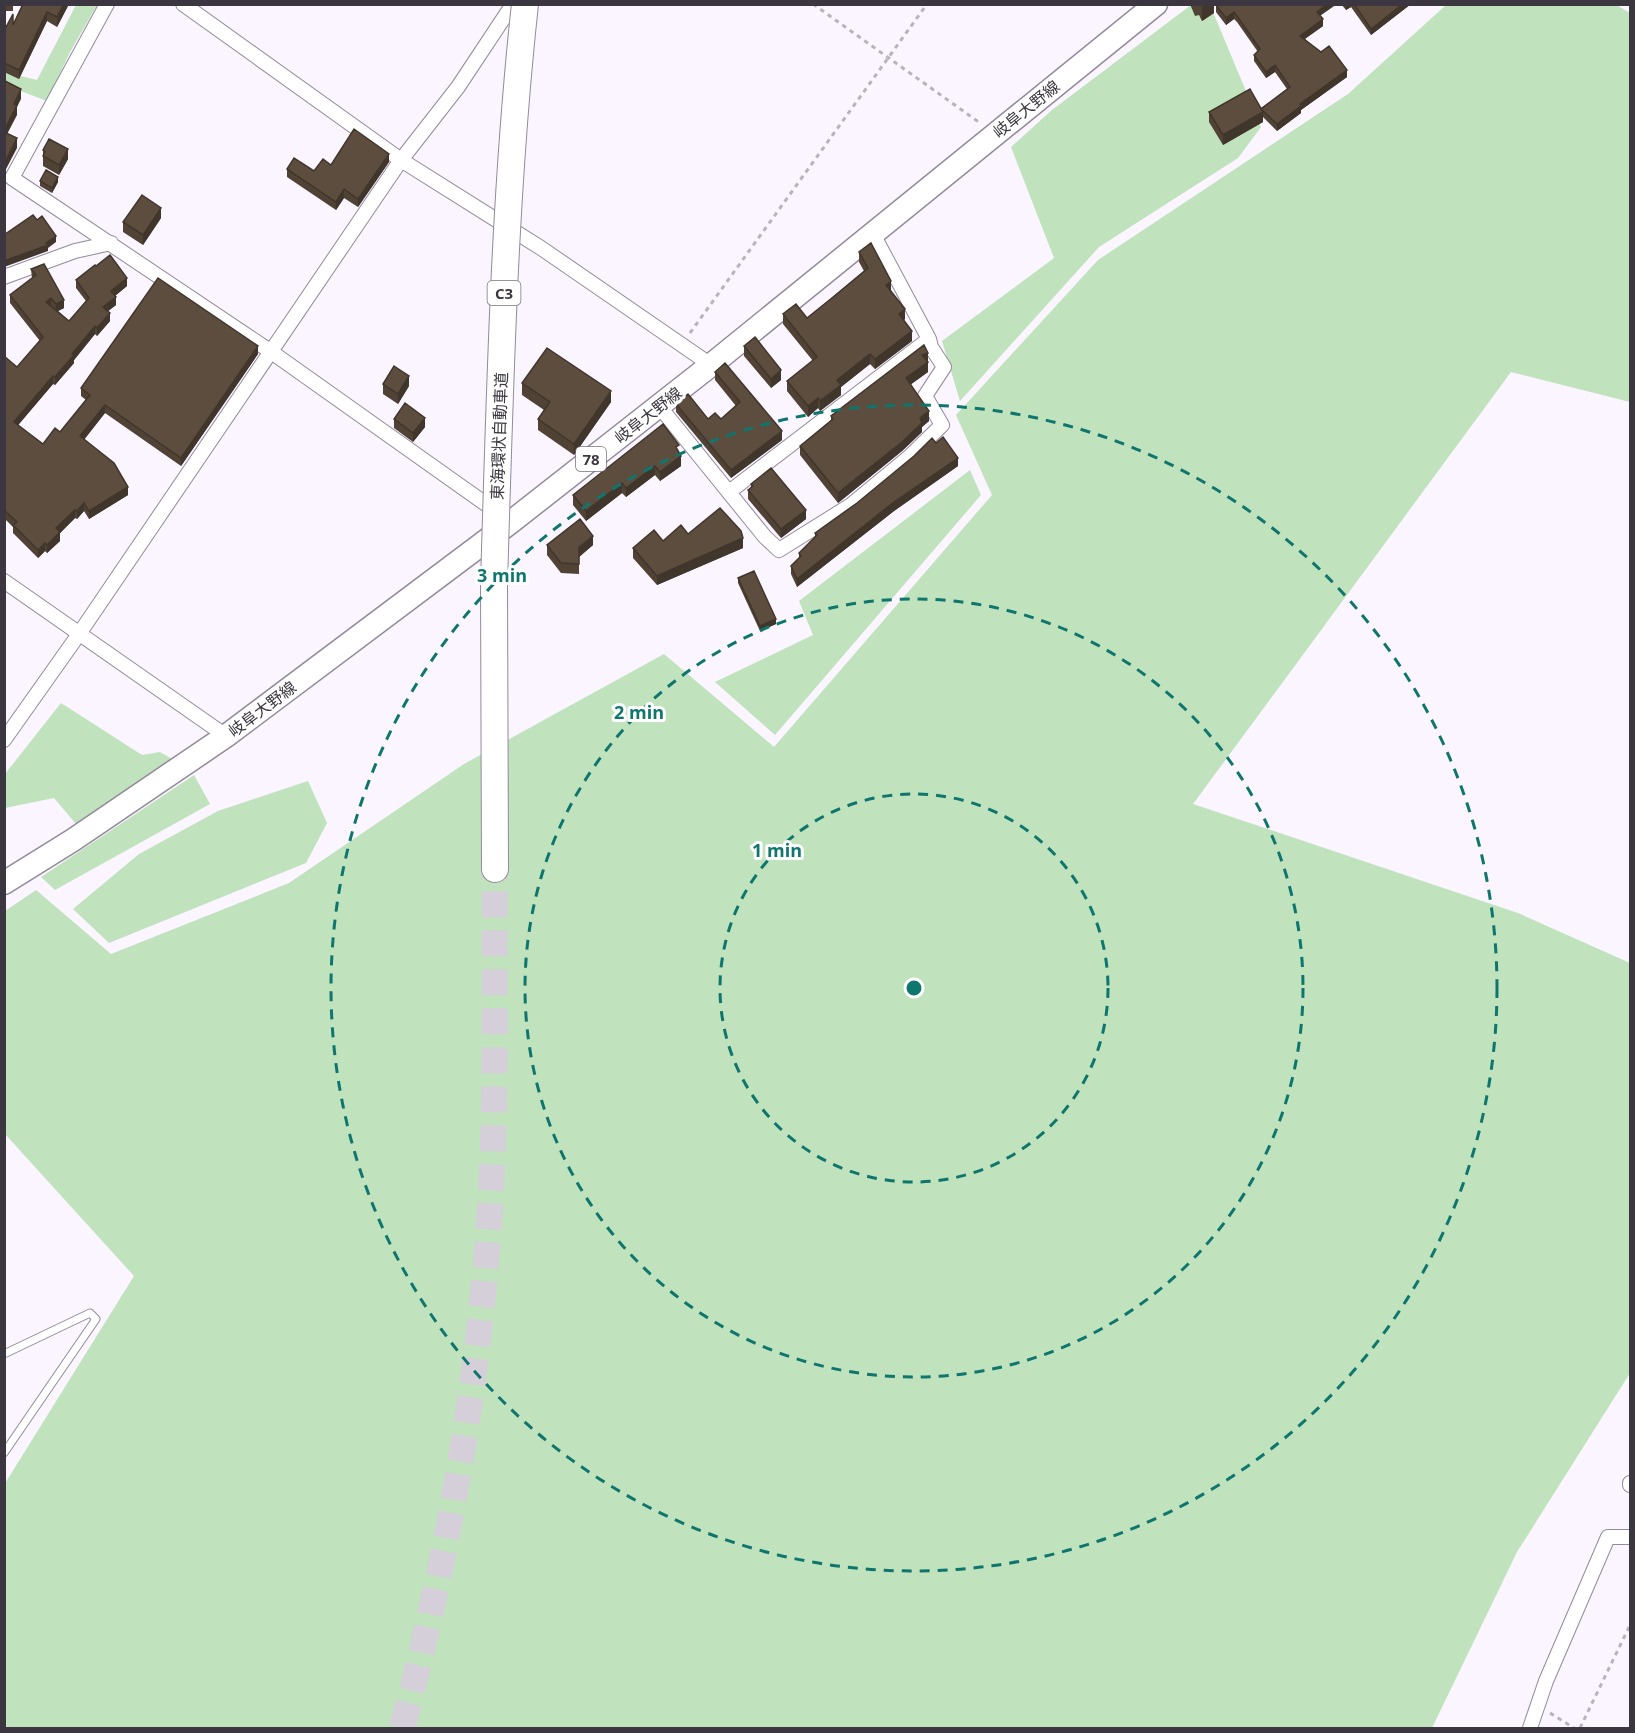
<svg xmlns="http://www.w3.org/2000/svg" width="1635" height="1733" font-family="'Open Sans','Noto Sans JP',sans-serif">
  <style>
    .green { fill: #c0e2bd }
    .lines { fill: none; stroke-linecap: round; stroke-linejoin: round }
    .motorway-tunnel { stroke: #d4cfd8; stroke-width: 26; stroke-dasharray: 26 13; stroke-linecap: butt }
    .service-casing { stroke: #93899d; stroke-width: 9 }
    .minor-casing { stroke: #93899d; stroke-width: 16 }
    .primary-casing { stroke: #93899d; stroke-width: 25 }
    .motorway-casing { stroke: #93899d; stroke-width: 28 }
    .path { stroke: #b8b3bc; stroke-width: 3; stroke-dasharray: 4.5 4.5; stroke-linecap: butt }
    .service { stroke: #fff; stroke-width: 7 }
    .minor { stroke: #fff; stroke-width: 14 }
    .primary { stroke: #fff; stroke-width: 22 }
    .motorway { stroke: #fff; stroke-width: 26 }
    .motorway-bridge-casing { stroke: #93899d; stroke-width: 28; stroke-linecap: butt }
    .motorway-bridge { stroke: #fff; stroke-width: 26 }
    .wall { fill: #504235 }
    .shaded-wall { fill: #41362b }
    .building { fill: #5d4d3e; stroke: #41362b; stroke-width: 1.5 }
    .ring { fill: none; stroke: #0f766e; stroke-width: 3; stroke-dasharray: 10 8 }
    .labels { text-anchor: middle; dominant-baseline: central; stroke-width: 6; stroke-linejoin: round; paint-order: stroke }
    .shield { fill: #fff; stroke: #767279; stroke-width: 1.5 }
    .shield-label { font-size: 15px; font-weight: bold; fill: #3b363f }
    .street-label { font-size: 16px; fill: #3b363f; stroke: #fff }
    .centre { fill: #0f766e; stroke: #fff; stroke-width: 3 }
    .ring-label { font-size: 18px; text-anchor: middle; font-weight: bold; fill: #0f766e; stroke: #fff; stroke-width: 6; stroke-linejoin: round; paint-order: stroke }
  </style>
  <rect width="100%" height="100%" fill="#faf5fe"/>
  <path class="green" d="M1615,4L1630,13V402L1511,372L1193,804L1518,913L1630,963V1373L1517,1552L1432,1728H5L4,1485L134,1276L5,1134V911L36,890L111,954L289,883L464,764L664,654L774,747L992,495L956,415L1098,260L1348,94L1446,5Z
    M76,5H97L70,52L47,101L5,85L4,72L37,80Z
    M1191,5H1210L1261,127L1238,158L1099,247L960,401L942,341L1054,258L1011,147L1052,110Z
    M970,470L981,495L775,735L715,682L813,635L799,601Z
    M61,703L142,755L160,752L174,760L77,825L54,798L5,808V774Z
    M194,775L210,804L55,890L41,877Z
    M308,781L327,823L306,863L109,943L73,909L139,854L218,811Z"/>
  <g class="lines">
    <path class="motorway-tunnel" d="M402,1728C446,1564 477,1394 489,1223C497,1106 494,987 495,869"/>
    <defs>
      <path id="service" d="M4,1354L90,1313L96,1319L4,1453"/>
      <path id="minor" d="M107,4L12,178L270,351L497,512
        M183,4L401,160L541,248L711,365
        M4,277L75,251L111,243
        M659,406L765,537L779,550L851,505L908,458L942,425L925,396L944,367L931,347L929,339L873,234
        M729,492L929,339
        M4,581L226,736
        M4,740L79,634L401,160L458,87L513,4
        M1630,1483V1485
        M1530,1728L1546,1681L1608,1537H1630"/>
      <path id="primary" d="M4,883L73,840L226,736L511,522L711,365L1156,4"/>
      <path id="motorway" d="M494,583L495,869"/>
    </defs>
    <use href="#service" class="service-casing"/>
    <use href="#minor" class="minor-casing"/>
    <use href="#primary" class="primary-casing"/>
    <use href="#motorway" class="motorway-casing"/>
    <path class="path" d="M813,4L980,123
      M690,333L927,4
      M1550,1713L1574,1728
      M1580,1728L1630,1625"/>
    <use href="#service" class="service"/>
    <use href="#minor" class="minor"/>
    <use href="#primary" class="primary"/>
    <use href="#motorway" class="motorway"/>
    <defs>
      <path id="motorway-bridge" d="M494,583C500,390 504,196 525,4"/>
    </defs>
    <use href="#motorway-bridge" class="motorway-bridge-casing"/>
    <use href="#motorway-bridge" class="motorway-bridge"/>
  </g>
  <path class="wall" d="M4,4H13V11H4Z
    M23,4H69L57,27L47,21L19,79L4,72V31L13,24Z
    M1190,4H1214V13L1202,21L1199,15L1195,16Z
    M1341,4H1411L1371,35L1351,7L1346,10Z
    M1216,5L1320,16L1323,26L1305,39L1347,77L1301,110V113L1277,131L1263,117V122L1223,145L1209,122V112L1261,108L1287,89L1275,72L1266,78L1254,61V55L1258,52L1237,22L1234,19L1226,25L1216,12Z
    M43,150L68,159L59,175L43,166Z
    M389,162L358,207L344,198L336,210L287,177V169L314,171L331,165Z
    M40,181L58,182L52,193L40,186Z
    M161,218L143,245L123,232V222Z
    M859,252L891,290L905,319L904,320L912,341L875,369L870,364L841,387V395L820,411L818,408L808,417L787,391V381L813,361L783,324V314L807,318L864,271L859,262Z
    M31,269L64,308L58,311L69,321L86,301L76,288V280L127,286L115,296L116,305L108,311L110,321L97,336L95,334L74,360V363L55,385L53,384L18,425L43,444L60,432L86,400L81,396V388L258,354L181,466L105,413L84,440L128,495L89,519L84,511L77,519L75,518L60,533V541L47,553L45,551L38,558L13,533V527L4,518V356L17,367L40,341L10,303V295L32,278Z
    M744,346L781,380L771,388L744,356Z
    M928,353V372L911,384L929,421L922,427V432L902,451L838,503L800,455V446L831,420V416Z
    M715,372L782,440L731,478L676,412V404L708,419H721L736,406L715,380Z
    M522,383L611,402L574,455L538,430V419L544,410L522,395Z
    M383,384L409,386L398,404L383,394Z
    M394,419L425,427L413,442L394,428Z
    M936,443L958,466L894,511L797,587L791,574V566L799,558V553L815,537V533L857,503Z
    M679,452L681,466L660,481L655,475L626,497L622,493L586,521L573,505V495Z
    M751,484L806,519L781,538L748,499V490L751,487Z
    M688,534L743,548L657,585L633,558V548Z
    M547,545H593L579,557V574L561,573L547,555Z
    M738,578L776,624L760,631L738,583Z"/>
  <path class="shaded-wall" d="M64,4H69L57,27V17Z
    M1206,4H1214V13L1202,21V7Z
    M1327,4H1337L1317,18V12Z
    M1346,4H1351V7L1346,10Z
    M1403,4H1411L1371,35V29Z
    M47,12V21L19,79V70Z
    M1234,12V19L1226,25V18Z
    M1323,19V26L1300,42V36Z
    M1275,65V72L1266,78V72Z
    M1347,70V77L1301,110V113L1277,131V124L1300,104Z
    M21,89V99L17,107V115L4,140V131L14,104Z
    M1263,112V122L1223,145V135Z
    M17,138V148L5,171V162Z
    M68,149V159L59,175V165Z
    M389,154V162L358,207V199Z
    M58,177V182L52,193V188Z
    M344,189V198L336,210V202Z
    M161,208V218L143,245V235Z
    M56,236V242L48,248V251L4,267V261L46,243Z
    M127,278V286L111,299V291Z
    M891,281V291L886,285Z
    M116,297V305L103,315V307Z
    M51,298V306L46,302Z
    M64,300V308L56,312V304Z
    M905,309V319L899,324V314Z
    M110,313V321L97,336V328Z
    M95,326V334L74,360V363L55,385V377L72,354Z
    M912,331V341L875,369V359Z
    M258,346V354L181,466V458Z
    M928,353V372L906,388V378L922,355Z
    M870,354V364L841,387V395L820,411V401L837,380Z
    M781,370V380L771,388V379Z
    M53,376V384L14,430V422Z
    M409,376V386L398,404V394Z
    M611,391V402L574,455V444Z
    M818,398V408L808,417V406Z
    M105,405V413L80,444V436Z
    M929,411V421L922,427V432L902,451L838,503V493L920,418Z
    M425,418V427L413,442V433Z
    M782,431V440L731,478V470Z
    M681,456V466L660,481V472Z
    M958,458V466L894,511L797,587V579L894,502Z
    M655,466V475L626,497V488Z
    M622,483V493L586,521V511Z
    M128,487V495L89,519V511Z
    M84,503V511L77,519V511Z
    M75,510V518L60,533V541L47,553V545L56,528Z
    M806,510V519L781,538V529Z
    M593,536V545L579,557V547Z
    M743,538V548L657,585V576Z
    M45,543V551L38,558V550Z
    M776,619V624L760,631V626Z"/>
  <path class="building" d="M23,4H64L57,17L47,12L19,70L4,63V31L13,14V25Z
    M1217,4H1327L1317,12L1323,19L1300,36L1321,52L1329,46L1347,70L1300,104L1301,106L1277,124L1261,109L1290,87L1275,65L1266,72L1254,55L1260,49L1237,16L1234,12L1226,18L1216,5Z
    M1354,4H1403L1371,29Z
    M5,81L21,89L14,104L17,105L4,131Z
    M1250,89L1263,112L1223,135L1209,112Z
    M354,129L389,154L358,199L344,189L336,202L287,169L294,158L314,171L323,159L331,165Z
    M4,132L17,138L5,162H4Z
    M49,139L68,149L59,165L43,156L45,152L43,150Z
    M46,170L58,177L52,188L40,181Z
    M142,195L161,208L143,235L123,222Z
    M33,215L37,220L42,216L56,236L46,243L48,245L4,261V235Z
    M871,243L891,281L886,285L905,309L899,314L912,331L875,359L870,354L837,380L841,385L820,401L818,398L808,406L787,381L817,357L783,314L796,304L807,318L832,298L868,268L859,252Z
    M110,255L127,278L111,291L116,297L103,307L110,313L97,328L95,326L72,354L74,355L55,377L53,376L14,422L43,444L55,428L60,432L90,395L81,388L158,278L258,346L181,458L105,405L80,436L114,463L128,487L89,511L84,503L77,511L75,510L56,528L60,532L47,545L45,543L38,550L13,525L17,522L4,510V356L17,367L43,337L10,295L36,275L31,269L44,264L64,300L56,304L51,298L46,302L69,321L89,298L76,280L95,265L96,266Z
    M755,337L781,370L771,379L744,346Z
    M924,345L928,353L922,355L928,362L906,378L929,411L920,418L922,423L902,442L838,493L800,446L833,419L831,416Z
    M547,348L611,391L574,444L538,419L550,402L522,383Z
    M725,363L782,431L731,470L676,404L688,394L708,419L715,413L721,419L740,402L715,372Z
    M394,366L409,376L398,394L383,384Z
    M405,403L425,418L413,433L394,419Z
    M663,424L679,445L676,447L681,456L660,472L655,466L626,488L622,483L586,511L573,495Z
    M943,437L958,458L894,502L797,579L791,566L801,556L799,553L817,535L815,533L857,503L914,456L932,438L936,443Z
    M771,468L806,510L781,529L748,490L753,486L751,484Z
    M720,508L741,531L743,538L657,576L633,548L654,530L663,541L681,525L688,534Z
    M580,519L593,536L579,547V564L561,563L547,545Z
    M754,571L776,619L760,626L738,578Z"/>
  <g class="ring">
    <circle cx="914" cy="988" r="194"/>
    <circle cx="914" cy="988" r="389"/>
    <circle cx="914" cy="988" r="583"/>
  </g>
  <g class="labels">
    <g class="shield">
      <rect x="487.5" y="281" width="33" height="24" rx="4.5"/>
      <rect x="576" y="447" width="30" height="24" rx="4.5"/>
    </g>
    <g class="shield-label">
      <text x="504" y="293">C3</text>
      <text x="591" y="459">78</text>
    </g>
    <g class="street-label">
      <text transform="translate(1026 109) rotate(-39)">岐阜大野線</text>
      <text transform="translate(648 415) rotate(-38)">岐阜大野線</text>
      <text transform="translate(499 436) rotate(-88)">東海環状自動車道</text>
      <text transform="translate(262 709) rotate(-37)">岐阜大野線</text>
    </g>
  </g>
  <circle cx="914" cy="988" r="9" class="centre"/>
  <g class="ring-label">
    <text x="502" y="582">3 min</text>
    <text x="639" y="719">2 min</text>
    <text x="777" y="857">1 min</text>
  </g>
  <rect width="1635" height="1733" fill="none" stroke="#3b363f" stroke-width="12"/>
</svg>
